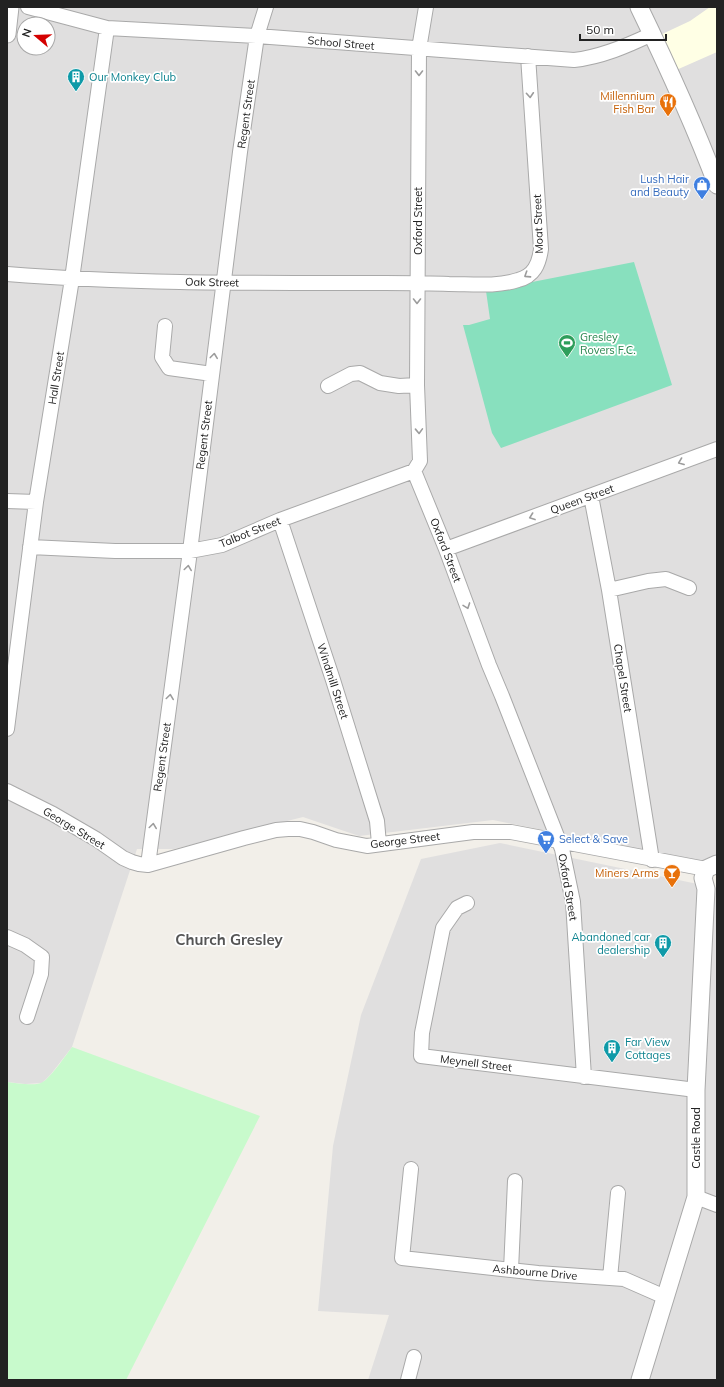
<svg xmlns="http://www.w3.org/2000/svg" width="724" height="1387" font-family="Mulish,sans-serif">
  <style>
    .residential { fill: #e0dfdf; fill-rule: evenodd }
    .education { fill: #ffffe5 }
    .park { fill: #c8facc }
    .pitch { fill: #88e0be }
    .lines { fill: none; stroke-linecap: round; stroke-linejoin: round }
    .minor-casing { stroke: #a9a9a9; stroke-width: 16 }
    .tertiary-casing { stroke: #a9a9a9; stroke-width: 19 }
    .minor { stroke: #fff; stroke-width: 14 }
    .tertiary { stroke: #fff; stroke-width: 17 }
    .oneway { stroke: #9c9c9c }
    .labels { text-anchor: middle; dominant-baseline: central; stroke-width: 3.5; stroke-linejoin: round; paint-order: stroke }
    .street-label { font-size: 11px; fill: #222; stroke: #fff }
    .culture-label { font-size: 11px; fill: #0d838f; stroke: #fff; text-anchor: start }
    .food-label { font-size: 11px; fill: #c56008; stroke: #fff; text-anchor: end }
    .shop-label { font-size: 11px; fill: #366cbe; stroke: #fff; text-anchor: end }
    .leisure-label { font-size: 11px; fill: #27864d; stroke: #fff; text-anchor: start }
    .district-label { font-size: 15px; font-weight: bold; fill: #555; stroke: #fff }
  </style>
  <rect width="100%" height="100%" fill="#f2efe9"/>
  <path class="residential" d="M7,7H717V857L698,861L493,820L359,836L303,817L174,849H137L72,1047L51,1074L42,1083L25,1084L7,1082ZM24,24H48V48H24Z
    M500,843L717,888V1380H368L389,1315L318,1311L333,1146L361,1015L421,859Z"/>
  <path class="education" d="M710,7H717V52L674,71L658,36L690,21Z"/>
  <path class="park" d="M72,1047L260,1116L126,1380H7V1082C15,1083 34,1086 41,1083C50,1079 66,1055 72,1047Z"/>
  <path class="pitch" d="M634,262L672,385L501,448L492,433L463,325H469L490,319L486,291Z"/>
  <g class="lines">
    <defs>
      <path id="minor" d="M28,7L107,28L257,36L574,60C601,57 627,46 652,34
        M426,7L419,49L417,385L420,461L414,471L446,549L489,665L502,696L562,849L573,902L584,1077
        M7,274C133,284 259,283 385,283C407,283 428,283 449,284C471,284 497,287 518,280C534,276 539,264 541,249L528,56
        M165,326L162,357L169,368L212,374
        M328,386L351,374L360,373L380,383L399,386L417,385
        M591,496L609,590L652,860
        M7,501L36,502
        M280,520L333,680L377,821L379,844
        M30,547L115,551H190L222,545L280,520L414,471
        M446,549L717,449
        M609,590L648,581L666,579L689,588
        M7,729L36,502L72,279L107,28
        M7,791L53,814L96,839L123,858L132,862L139,864L148,865L244,838L276,830L288,829H300L313,832L336,840L367,846L473,832H511L706,869
        M148,865L190,551L240,152L257,36L266,7
        M467,903L457,908L443,928L422,1033L421,1056L696,1090
        M7,937L25,945L42,957L41,974L27,1017
        M411,1169L402,1258L538,1273L624,1279L665,1297
        M696,1197L717,1205
        M511,1270L515,1181
        M610,1278L618,1193
        M408,1380L414,1357"/>
      <path id="tertiary" d="M639,7C667,65 694,124 717,185
        M7,34L10,7
        M640,1380L696,1197V1090L706,889L703,878L706,869L717,864"/>
    </defs>
    <use href="#minor" class="minor-casing"/>
    <use href="#tertiary" class="tertiary-casing"/>
    <use href="#minor" class="minor"/>
    <use href="#tertiary" class="tertiary"/>
  </g>
  <defs><path id="oneway-chevron" d="M-2-3.5L2.5 0L-2 3.5" fill="none" stroke-width="1.6" stroke-linecap="round" stroke-linejoin="round"/></defs>
  <g class="oneway">
    <use href="#oneway-chevron" transform="translate(419 73) rotate(90)"/>
    <use href="#oneway-chevron" transform="translate(530 95) rotate(86)"/>
    <use href="#oneway-chevron" transform="translate(527 275) rotate(147)"/>
    <use href="#oneway-chevron" transform="translate(417 301) rotate(90)"/>
    <use href="#oneway-chevron" transform="translate(214 356) rotate(-83)"/>
    <use href="#oneway-chevron" transform="translate(419 431) rotate(88)"/>
    <use href="#oneway-chevron" transform="translate(681 462) rotate(159)"/>
    <use href="#oneway-chevron" transform="translate(532 517) rotate(160)"/>
    <use href="#oneway-chevron" transform="translate(188 568) rotate(-82)"/>
    <use href="#oneway-chevron" transform="translate(467 606) rotate(70)"/>
    <use href="#oneway-chevron" transform="translate(170 697) rotate(-82)"/>
    <use href="#oneway-chevron" transform="translate(153 826) rotate(-82)"/>
  </g>
  <defs>
    <symbol id="building-pin" viewBox="-11 -11 22 30"><path d="M0 17L-7.5 6A9.5 9.5 0 1 1 7.5 6Z" fill="#0f9aa8" stroke="#fff"/><path d="M-4-6H4V6H1V3H-1V6H-4ZM-2.5-4.3h1.7v1.8h-1.7ZM.8-4.3h1.7v1.8H.8ZM-2.5-1h1.7V.8h-1.7ZM.8-1h1.7V.8H.8Z" fill="#fff"/></symbol>
    <symbol id="restaurant-pin" viewBox="-11 -11 22 30"><path d="M0 17L-7.5 6A9.5 9.5 0 1 1 7.5 6Z" fill="#e8710a" stroke="#fff"/><path d="M-5-6h1v4h1v-4h1v4h1v-4h1v5L-1.5 .5V6h-2V.5L-5-1ZM5-6V6H3V1.5H1.5Q1.5-4 5-6Z" fill="#fff"/></symbol>
    <symbol id="shop-pin" viewBox="-11 -11 22 30"><path d="M0 17L-7.5 6A9.5 9.5 0 1 1 7.5 6Z" fill="#3f7fe0" stroke="#fff"/><path d="M-5-2.5h2.3a2.7 3.5 0 0 1 5.4 0H5L5.5 6h-11ZM-1.5-2.5h3a1.5 2.3 0 0 0-3 0Z" fill="#fff"/></symbol>
    <symbol id="stadium-pin" viewBox="-11 -11 22 30"><path d="M0 17L-7.5 6A9.5 9.5 0 1 1 7.5 6Z" fill="#2e9e5b" stroke="#fff"/><path d="M0-5a6.5 5 0 1 0 0 10a6.5 5 0 1 0 0-10ZM-3.5-1.8h7v3.6h-7Z" fill="#fff"/></symbol>
    <symbol id="supermarket-pin" viewBox="-11 -11 22 30"><path d="M0 17L-7.5 6A9.5 9.5 0 1 1 7.5 6Z" fill="#3f7fe0" stroke="#fff"/><path d="M-6-5.5h2.5l.6 2H6L4.5 2H-2.5L-4.4-4H-6ZM-1.5 3.2a1.3 1.3 0 1 0 .1 0ZM3 3.2a1.3 1.3 0 1 0 .1 0Z" fill="#fff"/></symbol>
    <symbol id="bar-pin" viewBox="-11 -11 22 30"><path d="M0 17L-7.5 6A9.5 9.5 0 1 1 7.5 6Z" fill="#e8710a" stroke="#fff"/><path d="M-6-5H6L.8 .8V4.5H3.5V6h-7V4.5H-.8V.8Z" fill="#fff"/></symbol>
  </defs>
  <g fill-rule="evenodd">
    <use href="#building-pin" x="66" y="67" width="20" height="27"/>
    <use href="#restaurant-pin" x="658" y="92" width="20" height="27"/>
    <use href="#shop-pin" x="692" y="175" width="20" height="27"/>
    <use href="#stadium-pin" x="557" y="333" width="20" height="27"/>
    <use href="#supermarket-pin" x="536" y="829" width="20" height="27"/>
    <use href="#bar-pin" x="662" y="863" width="20" height="27"/>
    <use href="#building-pin" x="653" y="933" width="20" height="27"/>
    <use href="#building-pin" x="602" y="1038" width="20" height="27"/>
  </g>
  <g class="labels">
    <g class="street-label">
      <text transform="translate(341 43) rotate(5)">School Street</text>
      <text transform="translate(246 114) rotate(-82)">Regent Street</text>
      <text transform="translate(418 221) rotate(-90)">Oxford Street</text>
      <text transform="translate(538 224) rotate(-92)">Moat Street</text>
      <text transform="translate(212 282) rotate(1)">Oak Street</text>
      <text transform="translate(56 378) rotate(-81)">Hall Street</text>
      <text transform="translate(204 435) rotate(-83)">Regent Street</text>
      <text transform="translate(582 499) rotate(-20)">Queen Street</text>
      <text transform="translate(250 532) rotate(-22)">Talbot Street</text>
      <text transform="translate(446 550) rotate(69)">Oxford Street</text>
      <text transform="translate(623 678) rotate(81)">Chapel Street</text>
      <text transform="translate(333 681) rotate(72)">Windmill Street</text>
      <text transform="translate(162 757) rotate(-82)">Regent Street</text>
      <text transform="translate(74 828) rotate(31)">George Street</text>
      <text transform="translate(405 840) rotate(-7)">George Street</text>
      <text transform="translate(568 887) rotate(80)">Oxford Street</text>
      <text transform="translate(476 1063) rotate(7)">Meynell Street</text>
      <text transform="translate(696 1138) rotate(-90)">Castle Road</text>
      <text transform="translate(535 1272) rotate(5)">Ashbourne Drive</text>
    </g>
    <g class="culture-label">
      <text x="89" y="77">Our Monkey Club</text>
      <text x="650" y="937" text-anchor="end">Abandoned car<tspan x="650" dy="13">dealership</tspan></text>
      <text x="625" y="1042">Far View<tspan x="625" dy="13">Cottages</tspan></text>
    </g>
    <g class="food-label">
      <text x="655" y="96">Millennium<tspan x="655" dy="13">Fish Bar</tspan></text>
      <text x="659" y="873">Miners Arms</text>
    </g>
    <g class="shop-label">
      <text x="689" y="179">Lush Hair<tspan x="689" dy="13">and Beauty</tspan></text>
      <text x="559" y="839" text-anchor="start">Select &amp; Save</text>
    </g>
    <g class="leisure-label">
      <text x="580" y="337">Gresley<tspan x="580" dy="13">Rovers F.C.</tspan></text>
    </g>
    <g class="district-label">
      <text x="229" y="939">Church Gresley</text>
    </g>
  </g>
  <rect width="724" height="1387" fill="none" stroke="#222222" stroke-width="16"/>
  <g transform="translate(36 36) rotate(289)"><circle r="19" fill="#ffffff" stroke="#a7a7a7"/>
  <path d="M0-3L7 15L0 10L-7 15Z" fill="#d40000"/>
  <text y="-6" font-size="11" font-weight="bold" text-anchor="middle" fill="#222222">N</text>
  </g>
  <path d="M580 34v6h86v-6" fill="none" stroke="#222222" stroke-width="2"/>
  <text x="586" y="34" font-size="12" fill="#222222" stroke="#ffffff" stroke-width="3" paint-order="stroke">50 m</text>
</svg>
